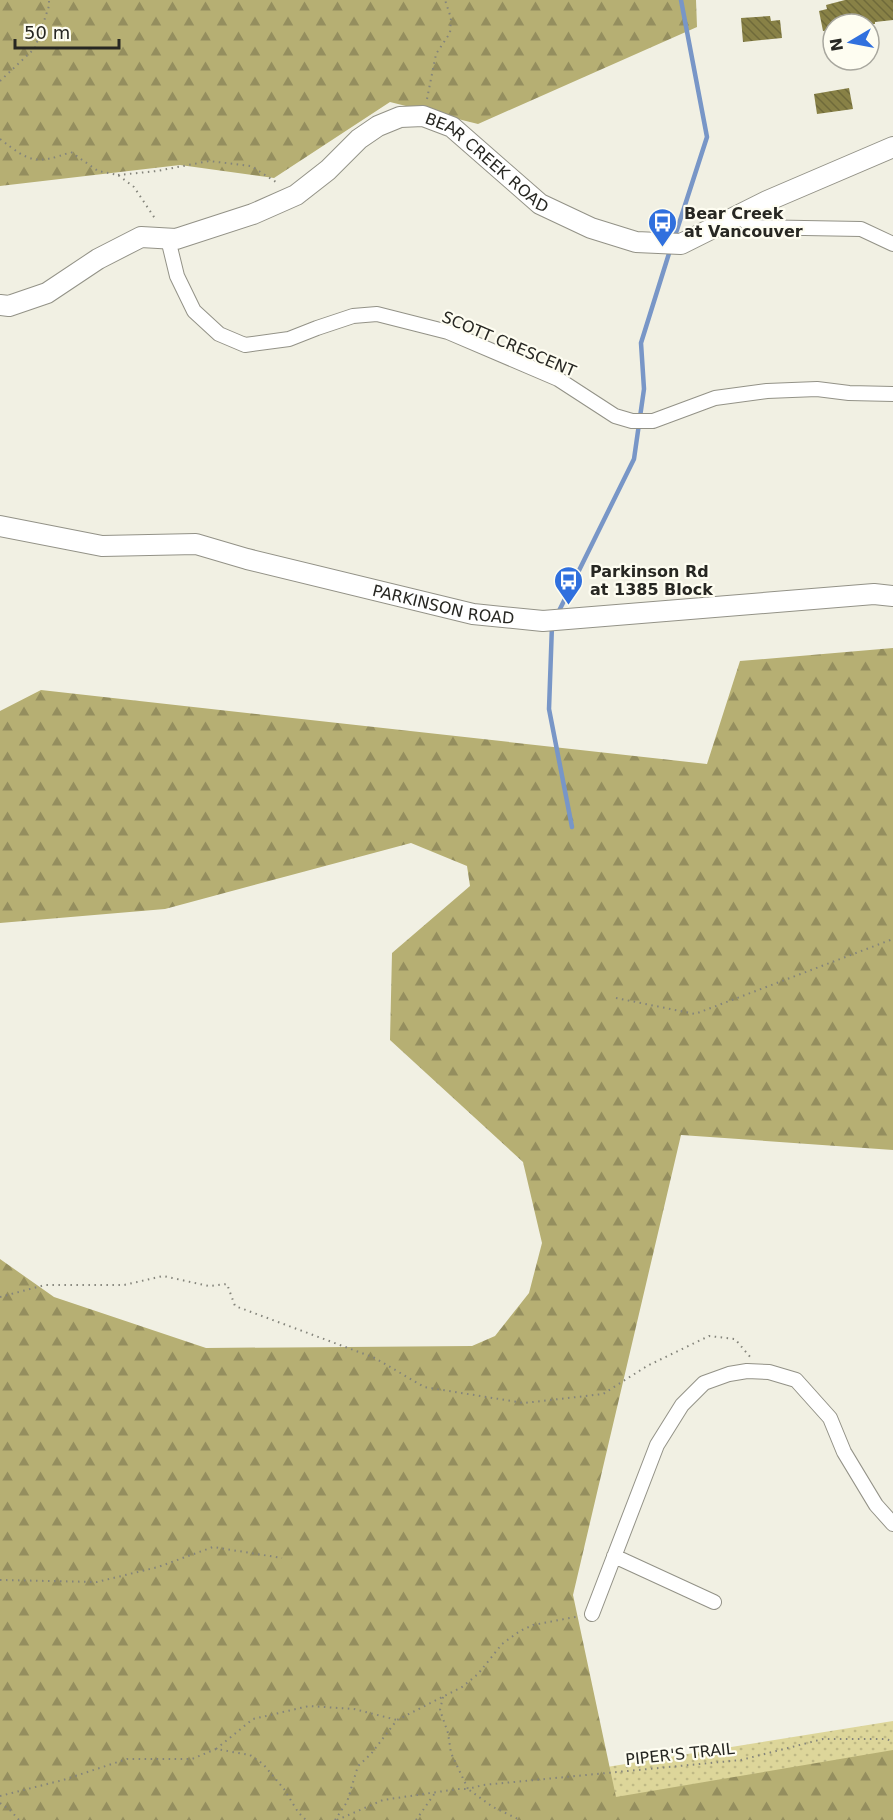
<svg xmlns="http://www.w3.org/2000/svg" width="893" height="1820" font-family="'DejaVu Sans',sans-serif">
  <style>
    .grass { fill: url(#grass-dots) }
    .forest { fill: url(#forest-firs) }
    .lines { fill: none; stroke-linecap: round; stroke-linejoin: round }
    .stream { stroke: #7896c7; stroke-width: 4.5 }
    .building { fill: url(#building-back-hatch) }
    .street-casing { stroke: #939287; stroke-width: 16 }
    .secondary-casing { stroke: #939287; stroke-width: 22 }
    .path { stroke: #84847b; stroke-width: 2; stroke-dasharray: 1.5 4.5; stroke-linecap: butt }
    .street { stroke: #fff; stroke-width: 14 }
    .secondary { stroke: #fff; stroke-width: 20 }
    .labels { text-anchor: middle; dominant-baseline: central; stroke-width: 4.5; stroke-linejoin: round; paint-order: stroke }
    .street-label { font-size: 16px; fill: #272722; stroke: #fefdf1 }
    .poi-label { font-size: 16px; font-weight: bold; fill: #272722; stroke: #fefdf1; text-anchor: start }
  </style>
  <defs>
    <pattern id="grass-dots" width="8" height="8" patternUnits="userSpaceOnUse" patternTransform="scale(1.5)"><rect width="8" height="8" fill="#ddd69a"/><path d="M2 2h.1M6 6h.1" fill="none" stroke="#beb884" stroke-width="1.8" stroke-linecap="round"/></pattern>
    <pattern id="forest-firs" width="22" height="20" patternUnits="userSpaceOnUse" patternTransform="scale(1.5)"><rect width="22" height="20" fill="#b6af73"/><path d="M5 1l3.5 6h-7zM16 11l3.5 6h-7z" fill="#948e5e"/></pattern>
    <pattern id="building-back-hatch" width="6" height="6" patternUnits="userSpaceOnUse" patternTransform="scale(1.5)"><rect width="6" height="6" fill="#888146"/><path d="M-1 5l2 2M0 0l6 6M5-1l2 2" fill="none" stroke="#6f6a3a"/></pattern>
  </defs>
  <rect width="100%" height="100%" fill="#f1f0e3"/>
  <path class="grass" d="M893,1721V1820H277Z"/>
  <path class="forest" d="M0,0H696L697,27L478,124L390,102L274,178L180,165L0,186Z
    M893,648V1150L681,1135L573,1595L616,1797L893,1750V1820H0V1259L54,1297L206,1348L472,1346L495,1336L529,1293L542,1243L523,1162L390,1040L392,953L470,886L467,866L411,843L165,909L0,923V711L41,690L707,764L740,661Z"/>
  <g class="lines">
    <path class="stream" d="M674,239L707,137L681,0
      M557,615L634,459L644,389L641,343L671,247
      M552,625L549,709L572,827"/>
  </g>
  <path class="building" d="M845,0H893V20L875,22V24H833V30L823,31L819,11L827,9L826,5Z
    M770,16L771,21L780,20L782,38L743,42L741,18Z
    M849,88L853,109L817,114L814,94Z"/>
  <g class="lines">
    <defs>
      <path id="street" d="M739,216L752,227L861,229L893,244
        M168,239L177,276L194,311L219,334L245,345L289,339L317,328L353,316L377,314L448,332L558,379L615,416L632,421H653L715,398L767,391L817,389L849,393L893,394
        M614,1556L714,1602
        M592,1614L657,1445L682,1405L704,1383L729,1374L747,1371L769,1372L796,1380L830,1418L844,1452L876,1505L893,1524"/>
      <g id="secondary">
        <path id="s1" d="M0,305L9,306L47,293L98,259L141,237L176,239L253,214L296,195L328,170L359,139L378,126L400,117L423,116L452,127L540,204L591,228L636,242L681,244L767,201L893,147"/>
        <path id="s2" d="M0,526L102,546L196,544L247,559L473,614L543,621L874,594L893,596"/>
      </g>
    </defs>
    <use href="#street" class="street-casing"/>
    <use href="#secondary" class="secondary-casing"/>
    <path class="path" d="M0,81L35,48L49,6V0
      M427,99L436,54L450,33L451,18L445,0
      M0,139C30,162 35,165 71,152L98,171L118,175L134,187L156,220
      M118,175L157,171L209,161L251,166L279,184
      M616,998L695,1014L893,939
      M0,1297L45,1285H124L163,1276L209,1286L227,1284L235,1306L375,1358L424,1387L524,1403L603,1394L647,1366L709,1336L735,1339L751,1358
      M0,1580L97,1582L158,1567L213,1547L282,1558
      M443,1697L440,1710L448,1733L451,1753L468,1789L483,1785L741,1760L823,1739H885L893,1741
      M216,1749L253,1719L309,1706L354,1709L397,1720
      M0,1796L63,1780L127,1759H192L216,1749L250,1755L263,1764L284,1789L298,1812L306,1820
      M0,1803L10,1810L19,1820
      M335,1820L347,1802L358,1766L371,1754L397,1720L462,1687L478,1674L502,1644L520,1631L533,1625L580,1616
      M337,1820L383,1800L458,1789H468L493,1807L520,1820
      M416,1820L435,1793"/>
    <use href="#street" class="street"/>
    <use href="#secondary" class="secondary"/>
  </g>
  <defs>
    <symbol id="bus-pin" viewBox="-11 -11 22 30"><path d="M0 17L-7.5 6A9.5 9.5 0 1 1 7.5 6Z" fill="#3070de" stroke="#fefdf1"/><path d="M-5-6H5V4H4V6H2V4H-2V6H-4V4H-5ZM-3.5-4V0h7V-4ZM-3.5 1.2v1.5H-2V1.2ZM2 1.2v1.5H3.5V1.2Z" fill="#fff"/></symbol>
  </defs>
  <g fill-rule="evenodd">
    <use href="#bus-pin" x="646" y="206" width="33" height="45"/>
    <use href="#bus-pin" x="552" y="564" width="33" height="45"/>
  </g>
  <g class="labels">
    <g class="street-label">
      <text stroke="none"><textPath href="#s1" startOffset="556">BEAR CREEK ROAD</textPath></text>
      <text transform="translate(509 344) rotate(23)">SCOTT CRESCENT</text>
      <text stroke="none"><textPath href="#s2" startOffset="453">PARKINSON ROAD</textPath></text>
      <text transform="translate(680 1754) rotate(-6)">PIPER'S TRAIL</text>
    </g>
    <g class="poi-label">
      <text x="684" y="213">Bear Creek<tspan x="684" dy="18">at Vancouver</tspan></text>
      <text x="590" y="571">Parkinson Rd<tspan x="590" dy="18">at 1385 Block</tspan></text>
    </g>
  </g>
  <g transform="translate(851 42) rotate(260)"><circle r="28" fill="#fefdf1" stroke="#a8a79e" stroke-width="1.5"/>
  <path d="M0-4.5L10 22L0 15L-10 22Z" fill="#3070de"/>
  <text y="-9" font-size="16" font-weight="bold" text-anchor="middle" fill="#272722">N</text>
  </g>
  <path d="M15 39v9h104v-9" fill="none" stroke="#272722" stroke-width="3"/>
  <text x="24" y="39" font-size="18" fill="#272722" stroke="#fefdf1" stroke-width="4.5" paint-order="stroke">50 m</text>
</svg>
